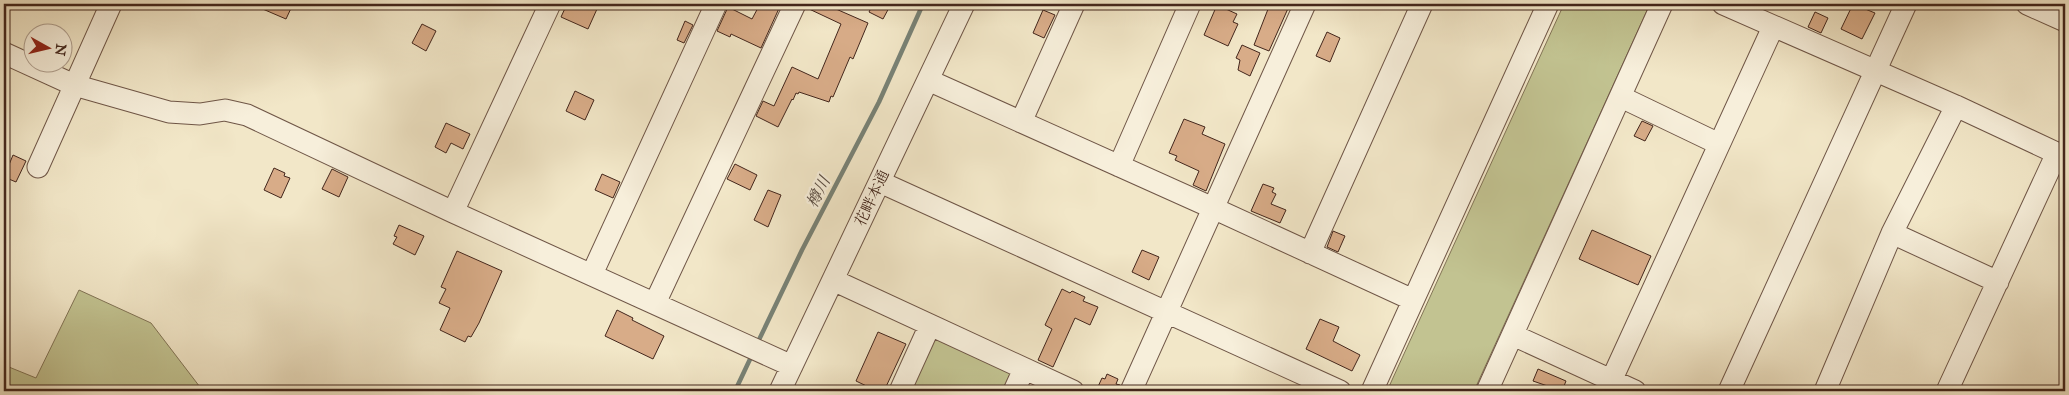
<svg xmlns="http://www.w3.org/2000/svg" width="2069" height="395" font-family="'IM FELL Great Primer','Noto Serif JP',serif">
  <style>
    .green { fill: #c2c391; stroke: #827456 }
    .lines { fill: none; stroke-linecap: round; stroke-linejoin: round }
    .stream { stroke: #788276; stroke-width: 4.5 }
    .building { fill: #d8ac88; stroke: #43261c }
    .minor-casing { stroke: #6f5647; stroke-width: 23 }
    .minor { stroke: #f7efdb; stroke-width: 21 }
    .labels { text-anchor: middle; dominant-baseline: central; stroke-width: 4.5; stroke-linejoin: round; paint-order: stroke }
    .street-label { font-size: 15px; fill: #43261c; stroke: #f7efdb }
    .water-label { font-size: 16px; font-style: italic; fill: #594c42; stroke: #f7efdb }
  </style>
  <rect width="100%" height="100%" fill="#f2e7c8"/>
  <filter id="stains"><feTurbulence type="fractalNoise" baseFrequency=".004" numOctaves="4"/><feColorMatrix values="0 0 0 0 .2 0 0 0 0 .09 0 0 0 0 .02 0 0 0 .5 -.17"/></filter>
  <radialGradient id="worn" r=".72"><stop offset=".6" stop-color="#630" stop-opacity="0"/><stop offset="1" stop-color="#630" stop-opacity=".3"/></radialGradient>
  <path class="green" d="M1564,4H1650L1474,391H1387Z
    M79,290L151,323L203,391H4V365L36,378Z
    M938,336L1011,370L1007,391H906L930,338Z"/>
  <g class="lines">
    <path class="stream" d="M757,344L802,250L879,102L923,4
      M735,391L752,355"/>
  </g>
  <path class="building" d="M251,4H293L286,19Z
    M567,4H584L597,9L588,29L561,17Z
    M760,4H781L761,48L731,34L730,37L717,31L728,7L752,19Z
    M807,4H838L836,9L868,23L853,59L850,57L833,97L831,96L829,102L799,92L798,94L796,93L793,100L792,99L778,127L756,116L763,101L774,106L792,67L818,79L841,24L807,8Z
    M873,4H891L883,19L869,12Z
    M1270,4H1290L1269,51L1254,45Z
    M1853,4L1875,13L1862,39L1841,29Z
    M1217,5L1237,14L1233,22L1238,24L1228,46L1204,35Z
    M1043,10L1055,15L1044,38L1033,33Z
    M1815,12L1828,18L1821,33L1808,27Z
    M685,21L693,25L684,43L677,40Z
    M422,24L436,31L426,51L412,43Z
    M1327,32L1340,38L1330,62L1316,56Z
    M1242,45L1260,53L1250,76L1238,70L1240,60L1236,58Z
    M575,91L594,100L585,120L566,111Z
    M1184,119L1205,127L1202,134L1225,144L1206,191L1193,185L1199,171L1175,160L1177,156L1169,153Z
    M1642,121L1653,126L1645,141L1634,136Z
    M446,123L470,134L463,149L451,143L446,153L435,147Z
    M13,155L26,161L16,182L4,177Z
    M735,164L757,175L750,190L727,179Z
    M274,168L285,173L284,176L290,178L281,198L264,190Z
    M332,169L348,177L339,197L322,189Z
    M602,174L620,182L613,198L595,190Z
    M1263,184L1274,188L1272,192L1276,194L1271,204L1286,210L1280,223L1251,211Z
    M768,190L781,195L768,227L754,220Z
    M399,225L424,236L415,255L393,244L397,237L394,236Z
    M1592,230L1651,256L1638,285L1579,259Z
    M1333,231L1345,236L1338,252L1327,247Z
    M1142,250L1159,257L1149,280L1132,272Z
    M457,251L502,271L479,323L471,337L468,336L465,342L440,330L450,308L439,303L446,289L441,287Z
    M1062,289L1070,293L1072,291L1085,297L1083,301L1098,307L1090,325L1075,318L1053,367L1038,360L1052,329L1045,325Z
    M617,310L633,318L632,320L664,336L653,359L605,336Z
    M1320,319L1339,327L1333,341L1360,355L1352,371L1306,349Z
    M878,332L906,344L884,391H877L856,381Z
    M1538,369L1566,381L1562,391L1533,381Z
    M1107,374L1118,379L1116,384L1120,385L1119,391H1096L1102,378L1105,379Z"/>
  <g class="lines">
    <defs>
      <path id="minor" d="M1723,4L1956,106L2065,157
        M2027,4L2065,21
        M4,53L74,85L169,112L200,114L225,110L247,115L453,212L792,366
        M928,80L1213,208L1413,300
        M1621,97L1719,144
        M1021,122L1074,4
        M1119,166L1190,4
        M38,167L111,4
        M880,182L1340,391
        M453,212L550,4
        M1892,233L1998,282
        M1310,253L1422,4
        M592,274L716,4
        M833,280L1073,391
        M655,303L795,4
        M1513,335L1635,391
        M1611,381L1773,27
        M780,391L964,4
        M900,391L930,325
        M1014,391L1024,369
        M1131,391L1305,4
        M1372,391L1548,4
        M1487,391L1662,4
        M1729,391L1906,4
        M1825,391L1892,233L1956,106
        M1947,391L2057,153"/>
    </defs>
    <use href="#minor" class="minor-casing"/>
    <use href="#minor" class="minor"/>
  </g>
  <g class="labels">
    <g class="street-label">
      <text transform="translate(872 198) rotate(-65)">花畔本通</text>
    </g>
    <g class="water-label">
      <text transform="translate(818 192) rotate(-63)">樽川</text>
    </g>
  </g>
  <rect width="2069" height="395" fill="none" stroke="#f2e7c8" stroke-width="20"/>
  <rect x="5" y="5" width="2059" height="385" fill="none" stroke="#43261c" stroke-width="2.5"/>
  <rect x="10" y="10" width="2049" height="375" fill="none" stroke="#43261c"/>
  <g transform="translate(48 48) rotate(98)"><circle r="24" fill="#f7efdb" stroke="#af9f8f"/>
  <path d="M0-4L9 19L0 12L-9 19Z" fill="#8f2418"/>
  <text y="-8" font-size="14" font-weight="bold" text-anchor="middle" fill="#43261c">N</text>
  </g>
  <rect width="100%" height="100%" filter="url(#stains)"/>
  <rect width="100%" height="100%" fill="url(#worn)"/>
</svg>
